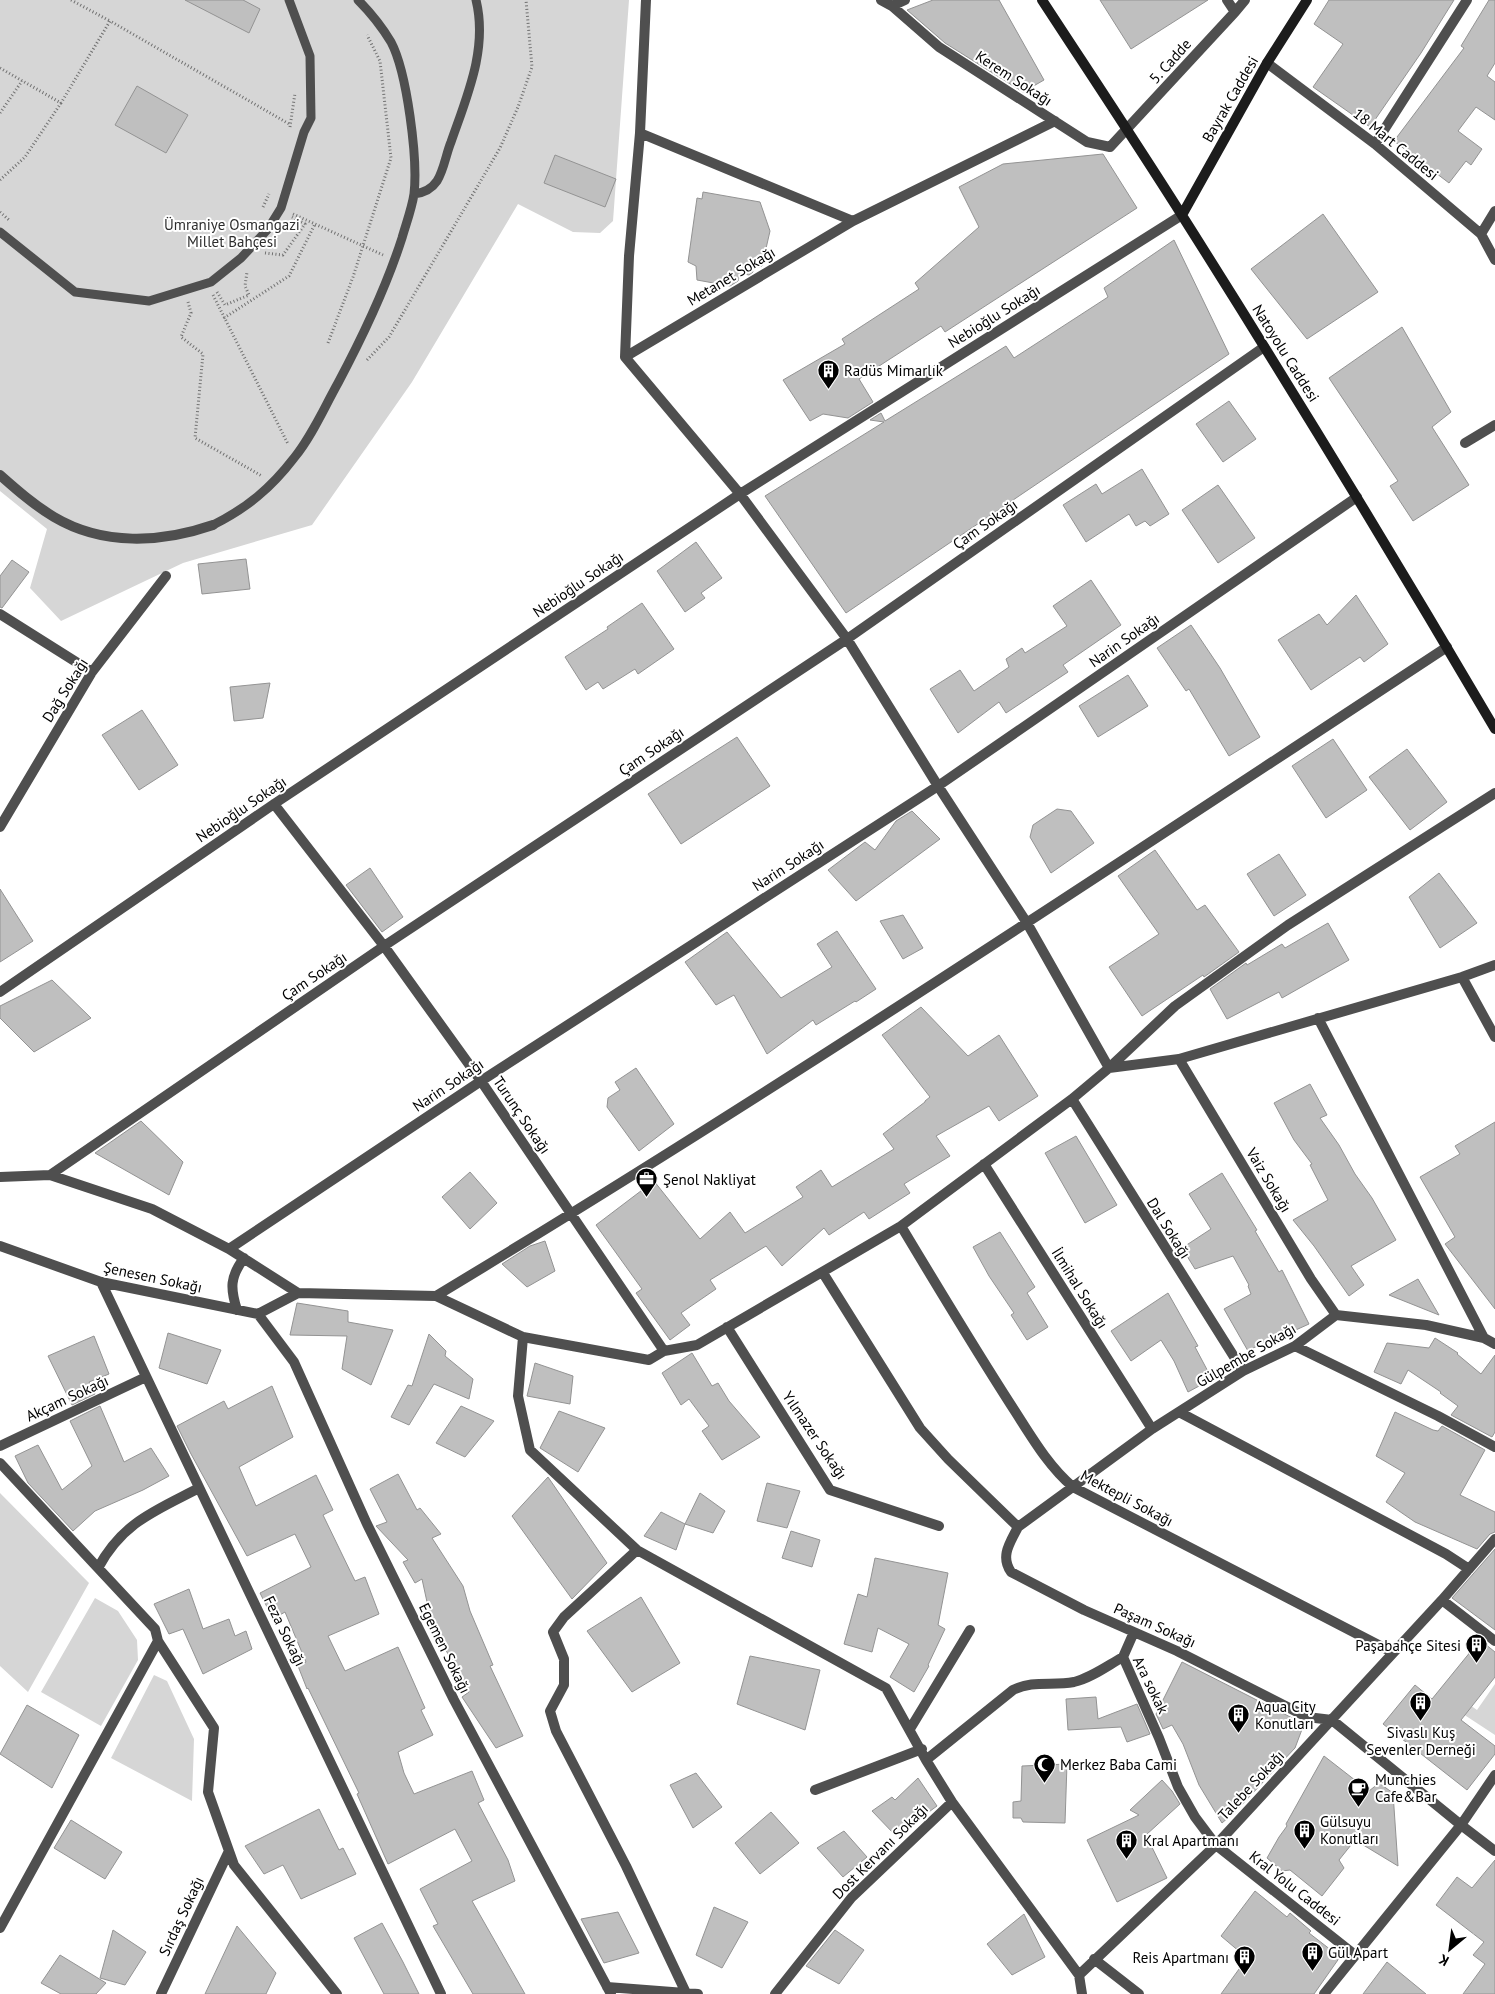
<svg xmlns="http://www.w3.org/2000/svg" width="1495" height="1994" font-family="'PT Sans',sans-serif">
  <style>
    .green { fill: #d6d6d6 }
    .building { fill: #bfbfbf; stroke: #939393 }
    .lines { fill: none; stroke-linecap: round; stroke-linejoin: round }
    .path { stroke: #717171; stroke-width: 3; stroke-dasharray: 1 2.5; stroke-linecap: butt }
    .lane { stroke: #4f4f4f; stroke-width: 9 }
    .street { stroke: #4f4f4f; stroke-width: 10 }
    .secondary { stroke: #1c1c1c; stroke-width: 10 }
    .labels { text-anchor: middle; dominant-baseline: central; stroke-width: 4; stroke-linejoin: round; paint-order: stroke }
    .street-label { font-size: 15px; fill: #000; stroke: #fff }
    .park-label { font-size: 15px; fill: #2d2d2d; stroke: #fff }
    .poi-label { font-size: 15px; fill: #000; stroke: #fff; text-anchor: start }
  </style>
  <rect width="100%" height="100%" fill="#fff"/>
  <path class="green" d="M0,0H629L613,221L600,233L573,232L518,204L412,382L312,525L183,563L61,621L30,588L47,529L0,491Z
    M0,1493L89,1583L28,1692L0,1666Z
    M95,1598L118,1611L137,1640L138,1660L101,1726L41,1692Z
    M154,1675L167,1681L194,1739L192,1801L111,1758Z
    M1495,1684V1735L1460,1712L1467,1703L1477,1710Z"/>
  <path class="building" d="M185,0H243L260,9L249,33Z
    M933,0H999L1044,80L1023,92L945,43L907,10Z
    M1100,0H1208L1131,49Z
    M1329,0H1454L1421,53L1370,127L1313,87L1343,44L1314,24Z
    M1489,0H1495V63L1487,76L1495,82V120L1476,107L1458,131L1482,149L1471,165L1466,161L1449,183L1394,141L1464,48L1461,46Z
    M137,86L188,115L166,153L115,125Z
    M1103,154L1137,208L945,332L941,326L859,379L873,402L848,418L823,414L810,421L783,380L845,344L842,339L919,289L915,283L979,227L959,187L1003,164Z
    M555,155L616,179L605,207L544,183Z
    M703,192L760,202L770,231L762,266L752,269L753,272L749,275L740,273L738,281L730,286L697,280L696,266L688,262L697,198L702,199Z
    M1323,214L1378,292L1307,339L1251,269Z
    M1174,240L1229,354L846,613L765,496L884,422L870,420L881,413L885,421L1006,346L1014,358L1108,297L1104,288Z
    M1402,327L1451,412L1432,427L1469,485L1413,521L1390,486L1398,481L1329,378Z
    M1229,401L1256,439L1223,462L1196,424Z
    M1142,469L1169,514L1150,526L1145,521L1136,526L1129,514L1086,542L1063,505L1096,484L1102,494Z
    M1218,485L1255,538L1218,563L1182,510Z
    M696,542L722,578L701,593L705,598L685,612L657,571Z
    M246,559L250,589L202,594L198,564Z
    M12,560L29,572L2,608L0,607V576Z
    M1091,580L1121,625L1063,665L1068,672L1006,713L999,702L958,733L930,689L960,670L974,691L1009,667L1006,659L1022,648L1025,653L1067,626L1053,606Z
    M1356,595L1388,644L1364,662L1360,657L1311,690L1278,640L1319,614L1327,625Z
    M642,603L674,649L638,674L635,669L603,689L598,682L586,690L565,657L608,629L607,627Z
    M1191,625L1220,668L1260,737L1229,756L1189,689L1186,691L1157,648Z
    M1128,675L1148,706L1098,737L1079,706Z
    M270,683L263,718L234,721L230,687Z
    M142,710L178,765L139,790L102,735Z
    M737,737L770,786L681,844L648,794Z
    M1333,739L1367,790L1326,818L1292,766Z
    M1407,749L1447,802L1410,830L1369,777Z
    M1057,809L1071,811L1094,843L1051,873L1030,837L1033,825Z
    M912,811L940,839L856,901L828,870L865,842L875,850L896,821Z
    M1155,850L1197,910L1205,905L1239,952L1204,977L1203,975L1142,1016L1109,967L1159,934L1118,876Z
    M1279,854L1306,895L1274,916L1247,874Z
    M370,868L403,917L382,932L346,885Z
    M1439,873L1477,923L1440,948L1409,897Z
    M0,889L33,941L0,962Z
    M903,915L923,948L903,959L880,921Z
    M1328,923L1349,960L1282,998L1279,992L1227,1019L1210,989L1246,963L1247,965L1282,944L1285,948Z
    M837,931L876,989L856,1002L855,1001L816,1025L813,1020L767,1054L734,995L716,1005L685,962L727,932L781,998L832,967L817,944Z
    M52,980L91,1018L34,1052L0,1018V1006Z
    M921,1007L968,1056L999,1035L1038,1096L999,1121L989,1106L936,1136L950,1156L904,1184L910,1193L869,1219L864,1212L829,1235L824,1228L782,1266L766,1246L710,1280L716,1289L681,1313L690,1325L670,1340L636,1293L642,1289L596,1225L654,1181L700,1239L730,1212L745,1233L803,1197L796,1187L821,1170L832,1187L894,1149L883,1134L925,1102V1101L930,1097L882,1035Z
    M636,1068L674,1124L639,1151L607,1107L608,1098L620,1090L615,1082Z
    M1310,1084L1327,1115L1320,1118L1339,1145L1355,1174L1372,1198L1396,1240L1351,1266L1364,1285L1349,1296L1314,1246L1293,1220L1328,1200L1310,1165L1312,1164L1294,1140L1274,1103Z
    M141,1121L183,1162L169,1195L95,1153Z
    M1495,1122V1309L1445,1244L1455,1237L1420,1177L1460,1154L1455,1146Z
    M1076,1136L1117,1205L1085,1223L1045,1153Z
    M470,1172L497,1203L470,1229L442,1197Z
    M1222,1173L1257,1230L1255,1231L1279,1272L1282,1270L1309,1324L1278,1338L1277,1335L1248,1351L1224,1309L1251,1294L1248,1286L1249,1285L1233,1256L1195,1269L1182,1248L1211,1229L1189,1194Z
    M1000,1232L1035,1287L1027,1293L1048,1327L1027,1340L1011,1315L1014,1313L989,1276L973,1247Z
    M545,1241L555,1271L527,1287L502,1264L530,1246Z
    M1418,1279L1439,1315L1389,1295Z
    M1168,1293L1198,1346L1195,1347L1212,1379L1188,1392L1174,1361L1161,1340L1131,1361L1111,1331Z
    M297,1303L348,1311V1322L393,1330L371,1385L342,1369L347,1336L290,1335Z
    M168,1333L221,1350L207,1384L159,1368Z
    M429,1334L446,1351L445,1356L473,1379L469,1399L434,1384L409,1425L391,1417L408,1385L412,1386Z
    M94,1336L109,1374L89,1382L95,1394L72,1405L48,1356Z
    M1435,1338L1458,1353L1457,1354L1481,1374L1495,1355V1432L1492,1437L1451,1415L1458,1406L1440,1393L1441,1392L1408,1370L1401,1384L1374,1372L1387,1343L1429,1348Z
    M692,1353L712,1386L718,1383L729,1401L760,1437L722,1460L702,1431L709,1426L689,1399L681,1405L662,1373Z
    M535,1363L573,1376L570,1404L527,1396Z
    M272,1386L293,1437L239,1467L256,1506L316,1475L333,1510L323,1515L355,1581L365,1577L379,1614L328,1636L345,1671L398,1647L425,1708L421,1710L433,1735L398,1752L404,1773L414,1794L472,1771L484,1800L478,1803L508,1860L515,1881L472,1901L525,1994H473L433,1926L438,1924L420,1889L472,1861L455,1829L388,1864L357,1794L359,1793L308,1688L307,1689L298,1666L306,1662L285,1612L273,1619L260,1593L311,1567L295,1534L247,1556L191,1454L177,1426L224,1401L228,1409Z
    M100,1406L124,1462L151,1448L169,1476L143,1490L95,1511L73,1531L28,1483L15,1456L38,1445L62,1490L92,1466L70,1421Z
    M461,1406L494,1421L465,1457L436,1443Z
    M559,1411L605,1428L578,1472L540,1448Z
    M1395,1412L1433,1430L1438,1431L1442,1426L1485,1450L1460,1495L1495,1512V1532L1490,1534L1477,1549L1415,1522L1386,1502L1405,1473L1376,1456Z
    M398,1474L417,1510L420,1508L441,1534L432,1538L463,1586L470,1611L493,1665L490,1666L523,1736L496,1748L462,1697L469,1692L432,1625L422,1579L415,1583L403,1562L408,1560L376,1526L387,1522L370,1489Z
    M548,1477L607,1563L572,1599L512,1516Z
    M767,1483L800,1491L787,1528L757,1521Z
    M700,1493L725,1511L713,1533L685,1524Z
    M661,1512L685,1524L676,1550L644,1536Z
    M791,1531L820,1540L812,1567L782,1558Z
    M1495,1549V1630L1452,1598Z
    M875,1558L948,1573L938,1625L945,1629L928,1665L929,1666L914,1692L890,1677L909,1644L878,1628L872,1652L844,1644L858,1594L867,1597Z
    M189,1589L203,1629L229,1619L235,1636L246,1631L252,1649L203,1674L183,1629L169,1634L154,1604Z
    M641,1597L680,1663L632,1692L587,1631Z
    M1480,1640L1495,1652V1677L1461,1720L1495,1746V1754L1467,1790L1383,1724L1415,1685L1432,1699Z
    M750,1656L820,1670L805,1730L737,1704Z
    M1182,1662L1304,1724L1295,1748L1236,1811L1222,1823L1199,1785L1183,1744L1172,1725L1163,1729L1156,1714Z
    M1096,1697L1098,1719L1137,1704L1150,1734L1127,1742L1121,1727L1068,1730L1066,1699Z
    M27,1705L79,1735L52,1788L0,1754Z
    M1324,1756L1369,1791L1379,1783L1393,1793L1398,1866L1355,1840L1339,1860L1344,1868L1322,1896L1290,1870L1282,1871L1267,1858L1279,1837L1287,1826L1286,1824Z
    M1067,1764L1065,1823L1023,1822L1021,1818H1013V1802L1021,1801L1022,1766Z
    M696,1773L722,1807L693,1828L670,1785Z
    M918,1778L937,1806L896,1836L872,1811L892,1797L895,1800Z
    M1162,1780L1172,1791L1180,1804L1146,1835L1167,1878L1117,1902L1087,1840L1139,1815L1130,1810Z
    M319,1809L339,1850L343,1848L356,1874L301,1899L283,1865L264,1874L245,1846Z
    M771,1812L799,1843L760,1874L735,1843Z
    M71,1820L122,1852L105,1879L54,1848Z
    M844,1831L867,1857L843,1877L817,1848Z
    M1495,1860V1994H1463L1485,1964L1473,1955L1484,1942L1436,1905L1457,1877L1472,1888Z
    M1255,1891L1287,1917L1290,1913L1311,1931L1309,1933L1340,1957L1314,1994H1221L1247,1958L1221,1936Z
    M714,1907L748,1922L722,1968L696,1955Z
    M618,1912L639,1953L604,1963L581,1919Z
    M1024,1914L1045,1957L1012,1975L987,1944Z
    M382,1923L403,1962L419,1994H384L354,1938Z
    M237,1926L276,1973L266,1994H205Z
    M113,1930L146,1952L125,1985L100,1978Z
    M835,1930L864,1950L839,1984L806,1966Z
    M60,1955L106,1983L96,1994H61L41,1983Z
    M1387,1962L1426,1994H1363Z"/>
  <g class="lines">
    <path class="path" d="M71,0L110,21
      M0,68L61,103L110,21L291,125
      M0,113L22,81
      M290,127L295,93
      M0,180L25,157L61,103
      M263,207L269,194
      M0,212L9,220
      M293,214L383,255
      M265,253L283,255L305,224L292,217
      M217,292L225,305L249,295L245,286L247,272
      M213,295L288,444
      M188,302L191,313L181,337L203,354L195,438L262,476
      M224,318L289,276L315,224
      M328,343L353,277L391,158L380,61L367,35
      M367,360L389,337L500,148L518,107L532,67L526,0"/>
    <path class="lane" d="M414,194C423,193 431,190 437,181C444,170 446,154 451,142C467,96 488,49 476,0
      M0,232L75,292L149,301L211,282L241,258L268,229L281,208L304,132L311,118L310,56L289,0
      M213,525C247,508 271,488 294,458C312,436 324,408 338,383C363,336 386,288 402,238C406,224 412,208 414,194C418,159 407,72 391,42C382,27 370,12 358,0"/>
    <path class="street" d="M881,0L892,6L905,0
      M1227,0L1235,12L1245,0
      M892,6L939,47L1087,142L1110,147L1235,12
      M1267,63L1375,144L1481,234L1495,260
      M1055,121L853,221L640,133L629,256L625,357L740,494L847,639L938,786L1027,923L1109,1068L1179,1059L1462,977L1495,965
      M640,133L646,0
      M1375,144L1467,0
      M1481,234L1495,211
      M625,357L853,221
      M1465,443L1495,425
      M0,475C17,490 34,505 54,517C103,546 161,543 213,525
      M0,614L92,672
      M274,804L384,946L481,1081L664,1351
      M0,827L92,672L166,576
      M1462,977L1495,1037
      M0,992L274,804L740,494L1182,215
      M1179,1059L1311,1279L1336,1315
      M1072,1099L1243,1371
      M984,1164L1152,1429
      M50,1175L384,946L847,639L1264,347
      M0,1177L50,1175L152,1209L229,1249L298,1293L436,1296L523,1337L649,1360L664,1351L697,1345L901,1226L1072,1099L1109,1068L1175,1006L1288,925L1495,793
      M901,1226C937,1286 973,1346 1011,1405C1030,1434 1047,1465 1073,1487L1392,1652
      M0,1246L101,1282L258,1314L298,1293
      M229,1249L481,1081L938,786L1357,497
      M823,1273L920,1428L948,1459L1018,1527L1152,1429L1243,1371L1295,1346L1336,1315L1426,1325L1484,1338L1318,1018
      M101,1282L441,1994
      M436,1296C779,1089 1112,867 1447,647
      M237,1310C230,1288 230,1277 244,1258
      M258,1314L294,1362L367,1524L454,1700L611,1994
      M727,1327L830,1490L939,1526
      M523,1337L518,1396L530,1450L637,1550L886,1688L926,1760L952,1802L1079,1975L1082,1994
      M1484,1338L1495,1344
      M1295,1346L1438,1416L1495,1447
      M1179,1412L1446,1554L1469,1569
      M0,1446L146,1377
      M0,1463L155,1629L158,1641L214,1728L208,1792L234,1865L337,1994
      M1018,1527C1010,1543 1000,1556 1011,1572L1084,1610L1177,1651L1307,1717L1332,1720L1461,1825L1495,1851
      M637,1550L564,1617L553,1632L564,1659V1685L550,1711L556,1731L626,1866L686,1993
      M98,1568C123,1522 155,1511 199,1488
      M1442,1600L1495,1641
      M1123,1657L1134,1632
      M910,1729L970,1630
      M926,1760L1013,1690C1033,1680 1052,1686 1074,1682C1091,1678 1107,1666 1123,1657L1159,1738L1178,1787L1195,1817L1216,1845L1355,1955
      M815,1790L922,1749
      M0,1928L158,1641
      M1094,1959L1139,1994
      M1079,1975L1216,1845L1442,1600L1495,1539
      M607,1987L698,1994
      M161,1994L229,1851
      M775,1994L852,1897L952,1802
      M1324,1994L1461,1825L1495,1775"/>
    <path class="secondary" d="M1042,0C1089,72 1137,144 1183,217C1290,386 1394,557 1495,729
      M1182,215L1267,63L1307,0"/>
  </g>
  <defs>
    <symbol id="building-pin" viewBox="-11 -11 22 30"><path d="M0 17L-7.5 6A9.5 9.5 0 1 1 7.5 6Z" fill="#000" stroke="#fff"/><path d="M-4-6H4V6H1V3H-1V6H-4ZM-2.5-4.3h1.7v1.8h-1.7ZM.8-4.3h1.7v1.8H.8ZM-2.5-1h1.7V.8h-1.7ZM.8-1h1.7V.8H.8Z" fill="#fff"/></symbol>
    <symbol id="office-pin" viewBox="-11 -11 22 30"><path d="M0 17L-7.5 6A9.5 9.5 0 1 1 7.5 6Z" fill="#000" stroke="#fff"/><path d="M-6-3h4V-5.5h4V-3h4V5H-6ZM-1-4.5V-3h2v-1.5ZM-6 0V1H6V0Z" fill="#fff"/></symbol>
    <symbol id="mosque-pin" viewBox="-11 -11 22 30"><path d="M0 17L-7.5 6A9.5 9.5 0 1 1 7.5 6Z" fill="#000" stroke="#fff"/><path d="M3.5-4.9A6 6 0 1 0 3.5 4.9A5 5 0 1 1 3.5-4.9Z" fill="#fff"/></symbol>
    <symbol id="cafe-pin" viewBox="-11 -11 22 30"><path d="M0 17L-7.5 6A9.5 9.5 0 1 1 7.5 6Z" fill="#000" stroke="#fff"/><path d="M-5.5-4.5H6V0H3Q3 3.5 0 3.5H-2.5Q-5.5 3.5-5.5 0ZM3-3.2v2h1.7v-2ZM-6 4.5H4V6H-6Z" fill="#fff"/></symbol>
  </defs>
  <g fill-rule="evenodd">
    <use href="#building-pin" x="816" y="358" width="25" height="34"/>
    <use href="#office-pin" x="634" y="1166" width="25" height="34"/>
    <use href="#building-pin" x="1464" y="1632" width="25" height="34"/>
    <use href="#building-pin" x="1408" y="1690" width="25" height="34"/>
    <use href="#building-pin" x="1226" y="1702" width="25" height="34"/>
    <use href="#mosque-pin" x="1032" y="1752" width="25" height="34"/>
    <use href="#cafe-pin" x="1346" y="1776" width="25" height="34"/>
    <use href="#building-pin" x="1292" y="1818" width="25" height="34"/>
    <use href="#building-pin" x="1114" y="1828" width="25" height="34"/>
    <use href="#building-pin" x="1300" y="1940" width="25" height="34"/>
    <use href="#building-pin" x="1232" y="1944" width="25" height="34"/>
  </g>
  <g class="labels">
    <g class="street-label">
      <text transform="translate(1170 61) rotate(-48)">5. Cadde</text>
      <text transform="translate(1014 78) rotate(33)">Kerem Sokağı</text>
      <text transform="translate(1230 99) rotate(-60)">Bayrak Caddesi</text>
      <text transform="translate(1396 144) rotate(39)">18 Mart Caddesi</text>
      <text transform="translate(731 276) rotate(-31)">Metanet Sokağı</text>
      <text transform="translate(994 316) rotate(-32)">Nebioğlu Sokağı</text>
      <text transform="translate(1286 353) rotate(58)">Natoyolu Caddesi</text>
      <text transform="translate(985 524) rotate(-35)">Çam Sokağı</text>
      <text transform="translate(578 584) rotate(-34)">Nebioğlu Sokağı</text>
      <text transform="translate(1124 640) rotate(-35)">Narin Sokağı</text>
      <text transform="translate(65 690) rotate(-58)">Dağ Sokağı</text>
      <text transform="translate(651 751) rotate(-34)">Çam Sokağı</text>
      <text transform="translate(241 809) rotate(-34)">Nebioğlu Sokağı</text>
      <text transform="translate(788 865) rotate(-33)">Narin Sokağı</text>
      <text transform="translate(314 976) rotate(-34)">Çam Sokağı</text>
      <text transform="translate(448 1085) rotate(-34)">Narin Sokağı</text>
      <text transform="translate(522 1115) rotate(56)">Turunç Sokağı</text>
      <text transform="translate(1269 1180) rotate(59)">Vaiz Sokağı</text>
      <text transform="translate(1169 1228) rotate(58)">Dal Sokağı</text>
      <text transform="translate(153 1277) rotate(12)">Şenesen Sokağı</text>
      <text transform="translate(1080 1288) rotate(58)">İlmihal Sokağı</text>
      <text transform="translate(1246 1355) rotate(-30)">Gülpembe Sokağı</text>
      <text transform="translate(67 1398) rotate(-25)">Akçam Sokağı</text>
      <text transform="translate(815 1435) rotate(56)">Yılmazer Sokağı</text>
      <text transform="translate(1127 1498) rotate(28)">Mektepli Sokağı</text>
      <text transform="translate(1155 1625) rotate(24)">Paşam Sokağı</text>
      <text transform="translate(285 1631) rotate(64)">Feza Sokağı</text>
      <text transform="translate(445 1648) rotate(64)">Egemen Sokağı</text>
      <text transform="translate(1151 1685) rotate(64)">Ara sokak</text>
      <text transform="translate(1251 1785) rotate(-47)">Talebe Sokağı</text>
      <text transform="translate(880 1851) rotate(-45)">Dost Kervanı Sokağı</text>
      <text transform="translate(1295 1888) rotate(38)">Kral Yolu Caddesi</text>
      <text transform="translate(181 1916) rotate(-65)">Sırdaş Sokağı</text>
    </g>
    <g class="park-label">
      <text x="232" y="224">Ümraniye Osmangazi<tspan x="232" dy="17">Millet Bahçesi</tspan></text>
    </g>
    <g class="poi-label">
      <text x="844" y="370">Radüs Mimarlık</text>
      <text x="663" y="1179">Şenol Nakliyat</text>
      <text x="1461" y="1645" text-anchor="end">Paşabahçe Sitesi</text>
      <text x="1255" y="1706">Aqua City<tspan x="1255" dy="17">Konutları</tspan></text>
      <text x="1421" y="1732" text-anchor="middle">Sivaslı Kuş<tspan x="1421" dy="17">Sevenler Derneği</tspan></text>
      <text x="1060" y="1764">Merkez Baba Cami</text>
      <text x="1375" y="1779">Munchies<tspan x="1375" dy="17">Cafe&amp;Bar</tspan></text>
      <text x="1320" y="1821">Gülsuyu<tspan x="1320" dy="17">Konutları</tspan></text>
      <text x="1143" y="1840">Kral Apartmanı</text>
      <text x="1328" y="1952">Gül Apart</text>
      <text x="1229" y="1957" text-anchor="end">Reis Apartmanı</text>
    </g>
  </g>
  <g transform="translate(1450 1949) rotate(209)" stroke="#ffffff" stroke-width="4" paint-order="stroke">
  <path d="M0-4L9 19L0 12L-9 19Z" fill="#000000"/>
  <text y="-8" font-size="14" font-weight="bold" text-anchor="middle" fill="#000000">K</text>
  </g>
</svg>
